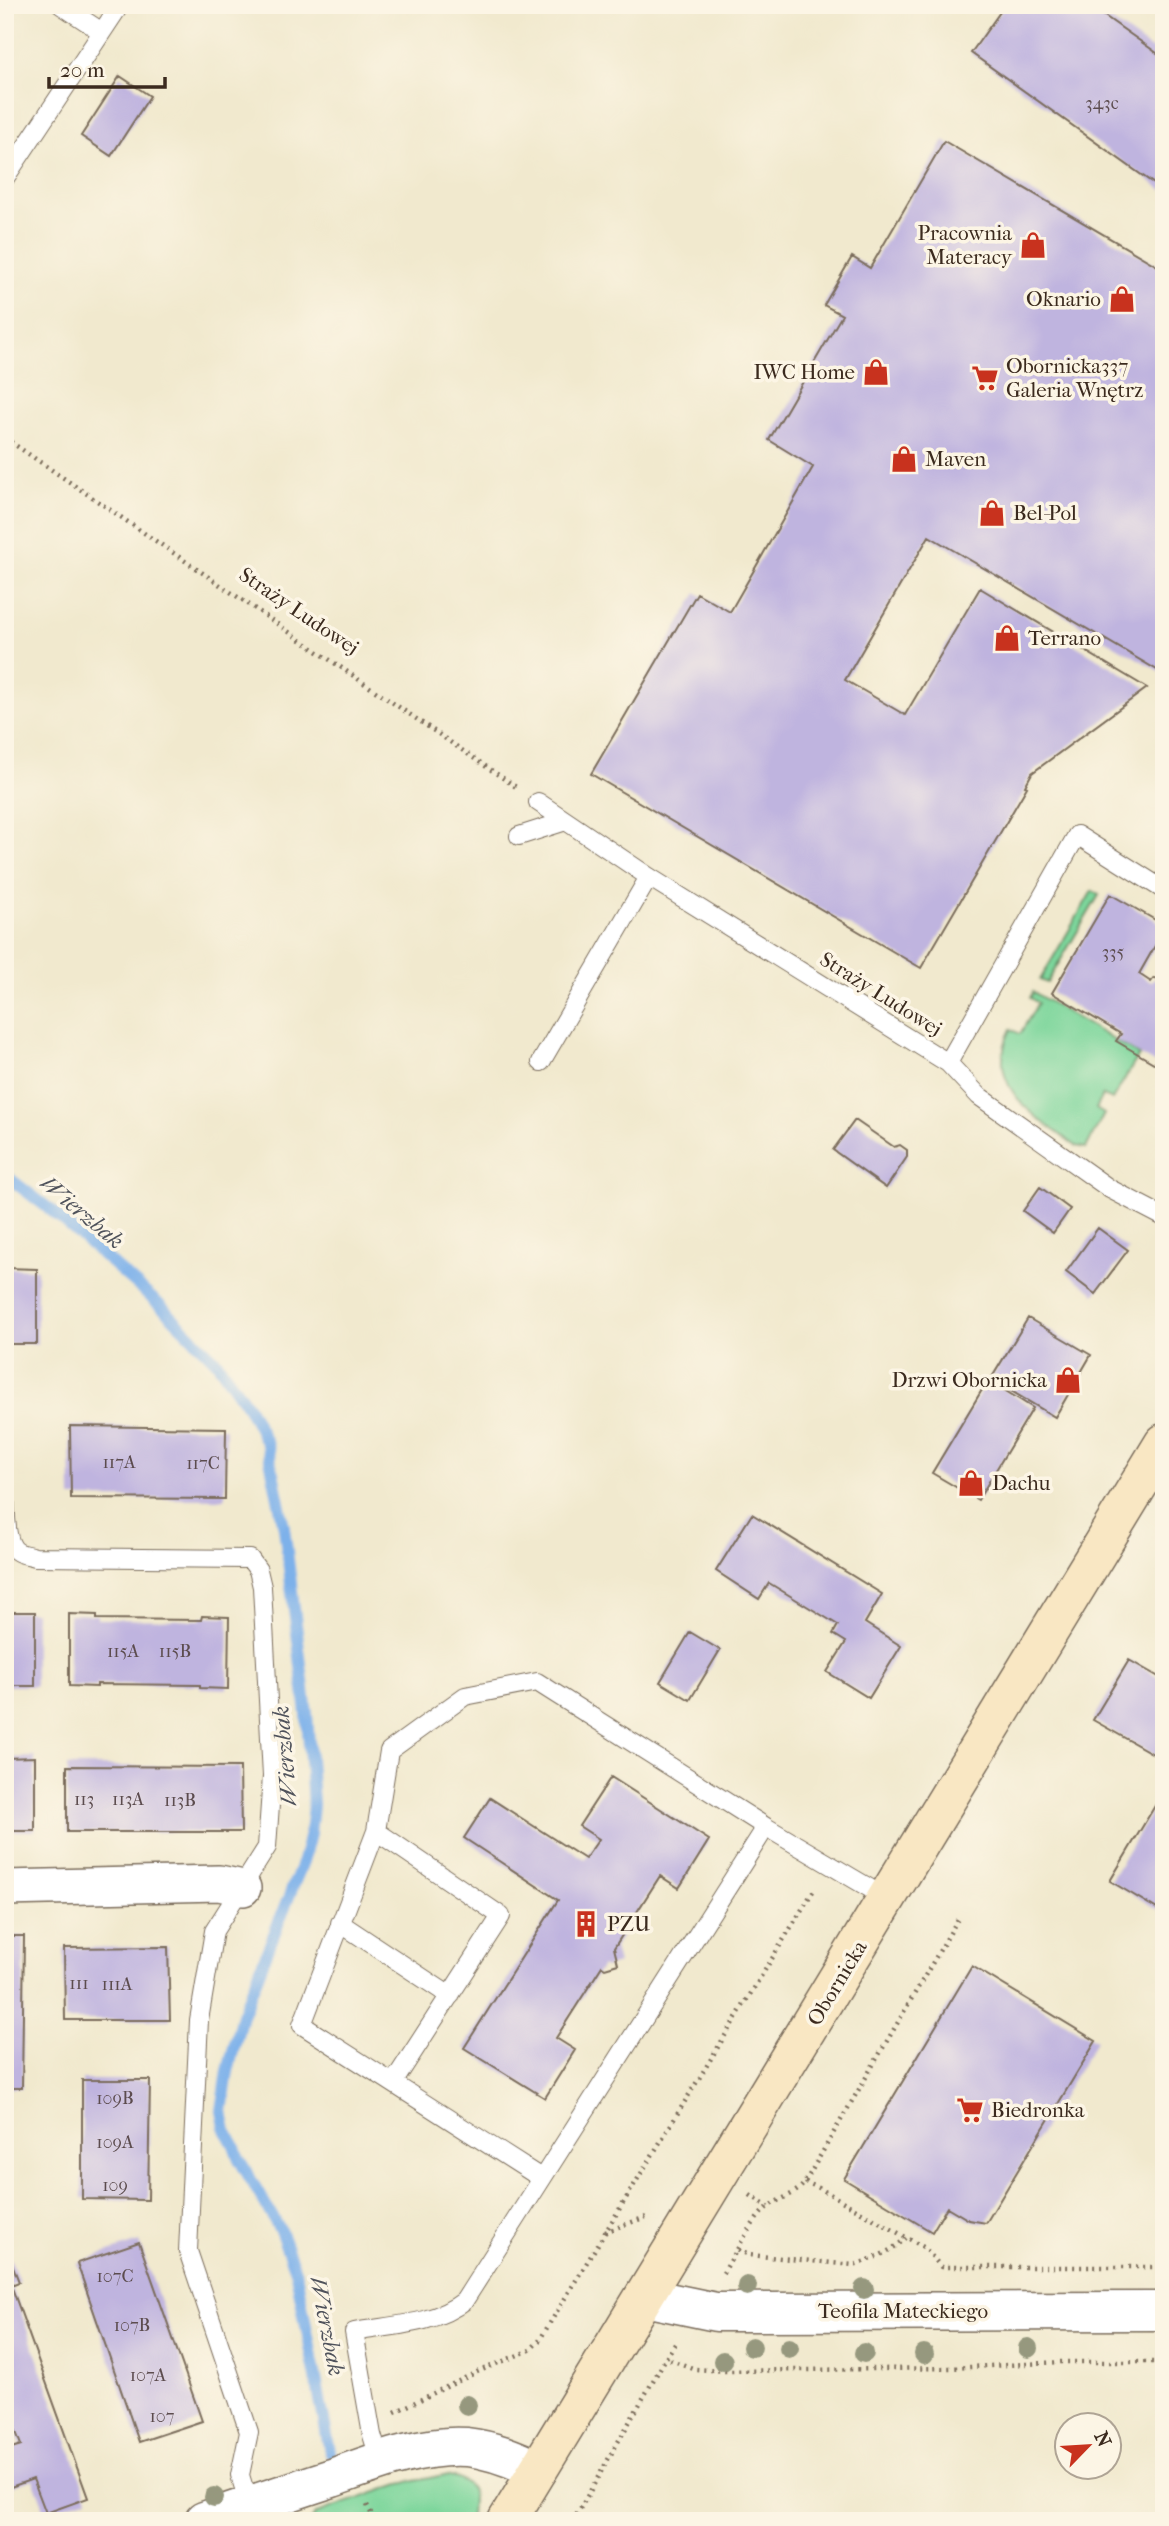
<svg xmlns="http://www.w3.org/2000/svg" width="1169" height="2526" font-family="'IM FELL French Canon',serif">
  <style>
    .green { fill: #7dd69b; stroke: #5c805c; stroke-width: 2 }
    .lines { fill: none; stroke-linecap: round; stroke-linejoin: round }
    .stream { stroke: #7db1ea; stroke-width: 12 }
    .building { fill: #bfb4df }
    .service-casing { stroke: #7b6d5c; stroke-width: 20 }
    .minor-casing { stroke: #7b6d5c; stroke-width: 38 }
    .tertiary-casing { stroke: #7b6d5c; stroke-width: 41 }
    .secondary-casing { stroke: #7b6d5c; stroke-width: 41 }
    .path { stroke: #7b6d5c; stroke-width: 4.5; stroke-dasharray: 2 5; stroke-linecap: butt }
    .service { stroke: #fff; stroke-width: 18 }
    .minor { stroke: #fff; stroke-width: 35 }
    .tertiary { stroke: #fff; stroke-width: 38 }
    .secondary { stroke: #f9e7c3; stroke-width: 38 }
    .tree { fill: #96987e }
    .labels { text-anchor: middle; dominant-baseline: central; stroke-width: 7; stroke-linejoin: round; paint-order: stroke }
    .number-label { font-size: 18px; fill: #5c4c4e }
    .poi-label { font-size: 21px; fill: #3b2a1e; stroke: #fcf5e5; text-anchor: start }
    .street-label { font-size: 21px; fill: #3b2a1e; stroke: #fcf5e5 }
    .water-label { font-size: 23px; font-style: italic; fill: #4f525b; stroke: #fcf5e5 }
  </style>
  <rect width="100%" height="100%" fill="#fcf5e5"/>
  <filter id="ink" filterUnits="userSpaceOnUse"><feTurbulence type="fractalNoise" baseFrequency=".0143" numOctaves="2"/><feDisplacementMap in="SourceGraphic" scale="14" xChannelSelector="R" yChannelSelector="G"/><feConvolveMatrix kernelMatrix="1 2 1 2 8 2 1 2 1" color-interpolation-filters="sRGB"/></filter>
  <filter id="wash" filterUnits="userSpaceOnUse"><feTurbulence type="fractalNoise" baseFrequency=".00686" numOctaves="4" result="noise"/><feDisplacementMap in="SourceGraphic" scale="28" xChannelSelector="R" yChannelSelector="G"/><feGaussianBlur stdDeviation="1.57" result="paint"/><feColorMatrix in="noise" values="0 0 0 0 0 0 0 0 0 0 0 0 0 0 0 0 0 1.4 0 .05"/><feComposite in="paint" operator="in"/></filter>
  <g filter="url(#wash)">
    <rect width="100%" height="100%" fill="#f1e9ce"/>
    <path class="green" d="M1092,891L1099,895L1047,983L1040,980Z
      M1033,992L1139,1055L1112,1100L1103,1095L1096,1109L1104,1114L1086,1148L1076,1146C1036,1117 982,1087 1011,1029L1020,1034L1038,1003L1030,998Z
      M444,2475C474,2478 476,2496 468,2521H310L317,2513L400,2484Z"/>
    <g class="lines">
      <path class="stream" d="M5,1175L52,1211L162,1307L217,1362L248,1407L267,1444L284,1527L307,1714L313,1805L310,1834L303,1861L242,2015L228,2071L222,2111L226,2131L234,2145L239,2159L280,2230L296,2273L330,2452"/>
    </g>
    <g id="blocks">
      <path class="building" d="M1005,5H1089L1164,58V191L971,53Z
        M120,76L150,96L111,156L81,136Z
        M944,141L1164,270V674L929,536L845,680L905,715L980,588L1147,688L1032,773L1025,786L1027,787L921,968L591,774L697,593L730,612L813,467L769,440L842,315L824,305L852,257L870,268Z
        M1110,894L1164,925V930L1139,974L1151,982L1154,978L1164,984V1069L1116,1041L1121,1034L1052,993Z
        M855,1120L894,1147L900,1145L907,1150V1157L886,1188L833,1150Z
        M1040,1187L1070,1209L1053,1233L1023,1211Z
        M1098,1228L1128,1250L1095,1294L1066,1272Z
        M5,1268L37,1269V1344H5Z
        M1028,1318L1091,1355L1055,1417L991,1379Z
        M988,1380L1033,1408L978,1500L932,1473Z
        M70,1426L226,1428L225,1499L71,1498Z
        M752,1514L882,1594L865,1623L901,1646L869,1698L827,1672L846,1642L833,1634L838,1625L769,1583L759,1599L716,1571Z
        M5,1612H35V1686H5Z
        M69,1614L97,1615V1619L201,1620L202,1616L229,1617L228,1689L200,1688V1685L97,1684V1687L69,1686Z
        M690,1632L720,1650L690,1700L660,1682Z
        M1129,1660L1164,1680V1760L1093,1720Z
        M35,1757V1831H5V1758Z
        M67,1766L240,1767L241,1832H67Z
        M611,1777L709,1840L679,1888L660,1876L614,1948L618,1964L605,1968L602,1966L556,2038L575,2050L545,2098L464,2048L558,1900L464,1838L490,1798L585,1859L599,1839L579,1826Z
        M1159,1799L1164,1802V1913L1110,1881Z
        M5,1936H24L22,2088H5Z
        M168,1947L170,2020H65L64,1948Z
        M972,1966L1096,2041L986,2223L969,2220L947,2207L932,2232L844,2179Z
        M82,2080H150L148,2200L82,2199Z
        M139,2242L202,2421L139,2442L77,2263Z
        M6,2248L19,2282L11,2285L88,2498L46,2513L33,2479L5,2489V2450L21,2445L5,2403Z"/>
    </g>
  </g>
  <g filter="url(#ink)">
    <use href="#blocks" fill-opacity="0" stroke="#7b6d5c" stroke-width="2"/>
    <g class="lines">
      <defs>
        <path id="service" d="M61,5L102,32
          M5,178L120,5
          M538,802L649,877L948,1063L979,1096L1110,1189L1164,1217
          M519,836L566,821
          M541,1062L649,877
          M948,1063L1077,835L1164,890
          M5,1486C6,1502 3,1544 18,1552C23,1555 30,1555 35,1557L250,1559L258,1570L262,1587L272,1776L267,1847L214,1931L199,2020L188,2251L249,2432L240,2475L249,2505
          M376,1831L501,1916L393,2083
          M340,1923L450,1996
          M541,2178L302,2025L376,1831L389,1751L465,1696L537,1682L766,1827
          M380,2461L372,2435L354,2332C391,2325 434,2325 464,2301L766,1827L888,1899"/>
        <path id="minor" d="M5,1888L219,1883L243,1888"/>
        <path id="tertiary" d="M644,2297L716,2312L1164,2311
          M204,2521C247,2506 289,2492 332,2478C374,2463 421,2444 467,2447C493,2450 515,2459 538,2470"/>
        <path id="secondary" d="M507,2521L1164,1443"/>
      </defs>
      <use href="#service" class="service-casing"/>
      <use href="#minor" class="minor-casing"/>
      <use href="#tertiary" class="tertiary-casing"/>
      <use href="#secondary" class="secondary-casing"/>
      <path class="path" d="M5,438L516,787
        M805,2182L819,2188L925,2248L941,2267H1164
        M750,2195L768,2207
        M605,2232L646,2217
        M738,2250L749,2255L853,2265C872,2260 892,2251 906,2238
        M723,2273C734,2256 753,2218 768,2207C781,2197 795,2196 805,2182L958,1919
        M675,2344L666,2358L695,2369L726,2371L952,2368L1062,2362H1164
        M395,2412L477,2372L530,2350L539,2341L815,1888
        M367,2505L371,2513L372,2521
        M573,2521L666,2358"/>
      <use href="#service" class="service"/>
      <use href="#minor" class="minor"/>
      <use href="#tertiary" class="tertiary"/>
      <use href="#secondary" class="secondary"/>
    </g>
    <g class="tree">
      <circle cx="747" cy="2286" r="10"/>
      <circle cx="864" cy="2289" r="10"/>
      <circle cx="752" cy="2347" r="10"/>
      <circle cx="789" cy="2348" r="10"/>
      <circle cx="1028" cy="2348" r="10"/>
      <circle cx="864" cy="2353" r="10"/>
      <circle cx="924" cy="2354" r="10"/>
      <circle cx="723" cy="2361" r="10"/>
      <circle cx="467" cy="2405" r="10"/>
      <circle cx="214" cy="2497" r="10"/>
    </g>
  </g>
  <defs>
    <symbol id="shop-bare" viewBox="-9 -9 18 18"><path d="M-5-2.5h2.3a2.7 3.5 0 0 1 5.4 0H5L5.5 6h-11ZM-1.5-2.5h3a1.5 2.3 0 0 0-3 0Z" fill="#c8321e" stroke="#fcf5e5" stroke-width="2.5" paint-order="stroke"/></symbol>
    <symbol id="supermarket-bare" viewBox="-9 -9 18 18"><path d="M-6-5.5h2.5l.6 2H6L4.5 2H-2.5L-4.4-4H-6ZM-1.5 3.2a1.3 1.3 0 1 0 .1 0ZM3 3.2a1.3 1.3 0 1 0 .1 0Z" fill="#c8321e" stroke="#fcf5e5" stroke-width="2.5" paint-order="stroke"/></symbol>
    <symbol id="building-bare" viewBox="-9 -9 18 18"><path d="M-4-6H4V6H1V3H-1V6H-4ZM-2.5-4.3h1.7v1.8h-1.7ZM.8-4.3h1.7v1.8H.8ZM-2.5-1h1.7V.8h-1.7ZM.8-1h1.7V.8H.8Z" fill="#c8321e" stroke="#fcf5e5" stroke-width="2.5" paint-order="stroke"/></symbol>
  </defs>
  <g fill-rule="evenodd">
    <use href="#shop-bare" x="1014" y="226" width="38" height="38"/>
    <use href="#shop-bare" x="1103" y="280" width="38" height="38"/>
    <use href="#shop-bare" x="857" y="353" width="38" height="38"/>
    <use href="#supermarket-bare" x="966" y="359" width="38" height="38"/>
    <use href="#shop-bare" x="885" y="440" width="38" height="38"/>
    <use href="#shop-bare" x="973" y="494" width="38" height="38"/>
    <use href="#shop-bare" x="988" y="619" width="38" height="38"/>
    <use href="#shop-bare" x="1049" y="1361" width="38" height="38"/>
    <use href="#shop-bare" x="952" y="1464" width="38" height="38"/>
    <use href="#building-bare" x="567" y="1905" width="38" height="38"/>
    <use href="#supermarket-bare" x="951" y="2091" width="38" height="38"/>
  </g>
  <g class="labels">
    <g class="number-label">
      <text x="1102" y="103">343c</text>
      <text x="1113" y="952">335</text>
      <text x="119" y="1462">117A</text>
      <text x="203" y="1463">117C</text>
      <text x="123" y="1651">115A</text>
      <text x="175" y="1651">115B</text>
      <text x="84" y="1799">113</text>
      <text x="128" y="1799">113A</text>
      <text x="180" y="1800">113B</text>
      <text x="79" y="1983">111</text>
      <text x="117" y="1984">111A</text>
      <text x="115" y="2098">109B</text>
      <text x="115" y="2142">109A</text>
      <text x="115" y="2185">109</text>
      <text x="115" y="2276">107C</text>
      <text x="132" y="2325">107B</text>
      <text x="148" y="2375">107A</text>
      <text x="162" y="2416">107</text>
    </g>
    <g class="poi-label">
      <text x="1012" y="233" text-anchor="end">Pracownia<tspan x="1012" dy="24">Materacy</tspan></text>
      <text x="1101" y="299" text-anchor="end">Oknario</text>
      <text x="1006" y="366">Obornicka337<tspan x="1006" dy="24">Galeria Wnętrz</tspan></text>
      <text x="855" y="372" text-anchor="end">IWC Home</text>
      <text x="925" y="459">Maven</text>
      <text x="1013" y="513">Bel-Pol</text>
      <text x="1028" y="638">Terrano</text>
      <text x="1047" y="1380" text-anchor="end">Drzwi Obornicka</text>
      <text x="992" y="1483">Dachu</text>
      <text x="607" y="1924">PZU</text>
      <text x="991" y="2110">Biedronka</text>
    </g>
    <g class="street-label">
      <text transform="translate(299 611) rotate(34)">Straży Ludowej</text>
      <text transform="translate(881 994) rotate(32)">Straży Ludowej</text>
      <text transform="translate(837 1983) rotate(-59)">Obornicka</text>
      <text x="903" y="2311">Teofila Mateckiego</text>
    </g>
    <g class="water-label">
      <text transform="translate(82 1212) rotate(40)">Wierzbak</text>
      <text transform="translate(285 1756) rotate(-95)">Wierzbak</text>
      <text transform="translate(327 2326) rotate(79)">Wierzbak</text>
    </g>
  </g>
  <rect width="1169" height="2526" fill="none" stroke="#fcf5e5" stroke-width="28"/>
  <g transform="translate(1088 2446) rotate(65)"><circle r="33" fill="#fcf5e5" stroke="#afa495" stroke-width="2"/>
  <path d="M0-5L12 26L0 18L-12 26Z" fill="#c8321e"/>
  <text y="-10" font-size="19" font-weight="bold" text-anchor="middle" fill="#3b2a1e">N</text>
  </g>
  <path d="M49 77v10h116v-10" fill="none" stroke="#3b2a1e" stroke-width="3.5"/>
  <text x="60" y="77" font-size="21" fill="#3b2a1e" stroke="#fcf5e5" stroke-width="5" paint-order="stroke">20 m</text>
</svg>
